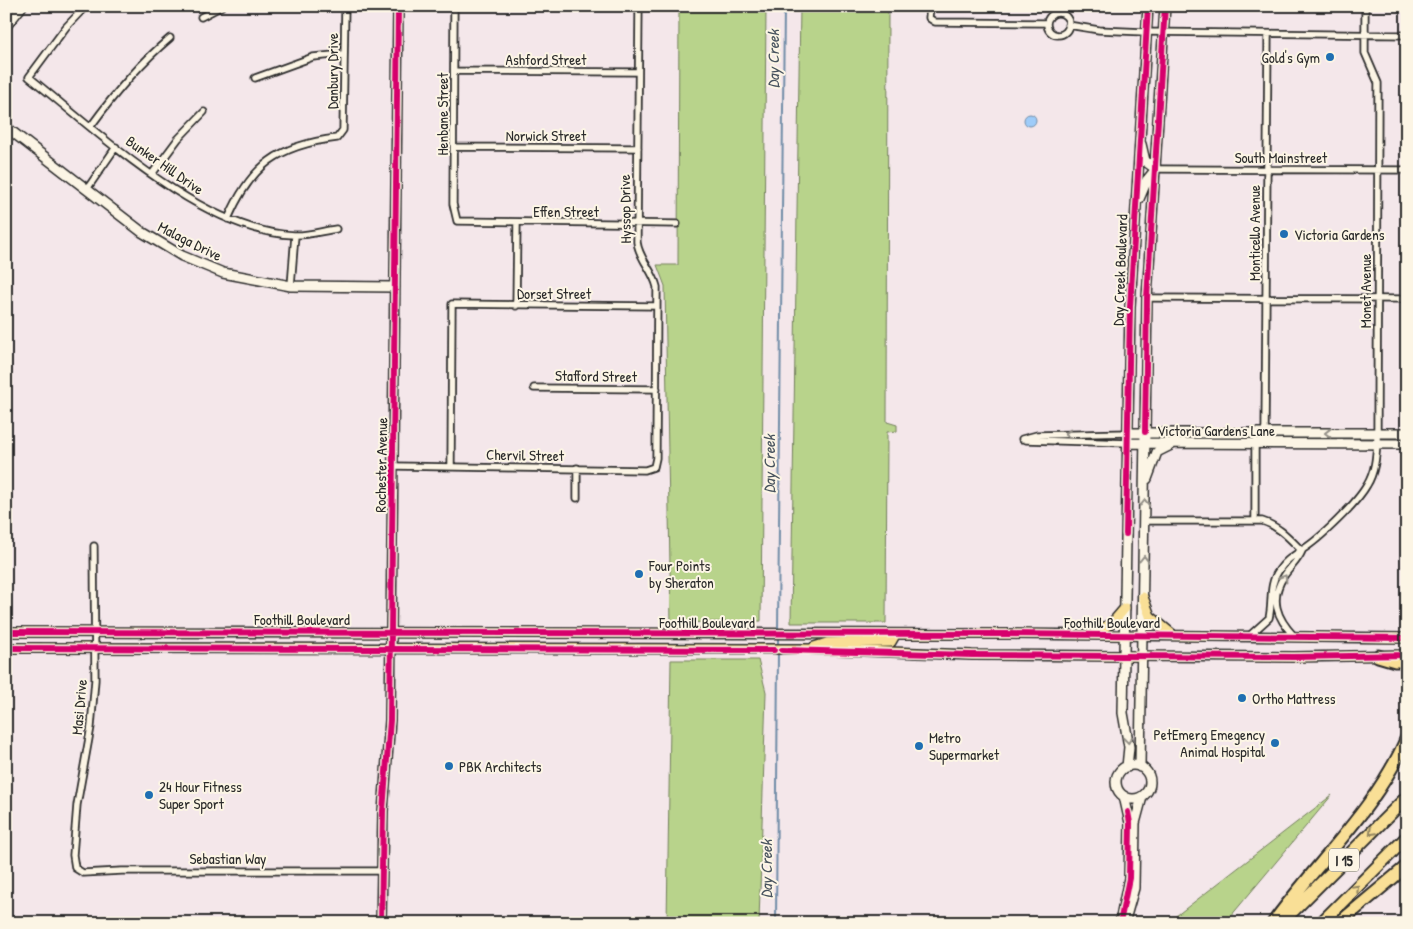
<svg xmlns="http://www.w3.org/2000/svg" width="1413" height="929" font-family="'Patrick Hand',sans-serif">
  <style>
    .green { fill: #b8d38b; stroke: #727f5b }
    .water { fill: #9eccf9; stroke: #708ca7 }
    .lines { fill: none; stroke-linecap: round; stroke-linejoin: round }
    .stream { stroke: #708ca7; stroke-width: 2 }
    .street-casing { stroke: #2b2b2b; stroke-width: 9 }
    .secondary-casing { stroke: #2b2b2b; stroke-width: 12 }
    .primary-casing { stroke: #2b2b2b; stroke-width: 12 }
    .highway-casing { stroke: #2b2b2b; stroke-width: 15 }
    .street { stroke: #fcf5e5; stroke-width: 5.5 }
    .secondary { stroke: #fcf5e5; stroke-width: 9 }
    .primary { stroke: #f9df96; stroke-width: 9 }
    .highway { stroke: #f9df96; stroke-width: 11 }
    .cycleway-casing { stroke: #fcf5e5; stroke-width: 9 }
    .cycleway { stroke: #d6006c; stroke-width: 6 }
    .oneway { stroke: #949088 }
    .oneway2 { stroke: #928560 }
    .poi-dot { fill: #1f6fb2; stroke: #fcf5e5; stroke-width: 2 }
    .labels { text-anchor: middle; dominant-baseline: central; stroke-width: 4; stroke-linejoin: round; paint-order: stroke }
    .shield { fill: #fcf5e5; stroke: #6a6863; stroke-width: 1 }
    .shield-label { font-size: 14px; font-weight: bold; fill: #2b2b2b }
    .poi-label { font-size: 15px; fill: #2b2b2b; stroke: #fcf5e5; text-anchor: start }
    .street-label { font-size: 15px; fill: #2b2b2b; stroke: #fcf5e5 }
    .water-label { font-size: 16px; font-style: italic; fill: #48535e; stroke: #fcf5e5 }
  </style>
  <rect width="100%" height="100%" fill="#f4e7ea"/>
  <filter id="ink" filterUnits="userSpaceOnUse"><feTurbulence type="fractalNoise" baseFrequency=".02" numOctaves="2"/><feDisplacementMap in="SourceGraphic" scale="10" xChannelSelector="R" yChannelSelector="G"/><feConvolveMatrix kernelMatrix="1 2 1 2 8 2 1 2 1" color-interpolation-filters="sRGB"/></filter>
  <g filter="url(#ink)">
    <path class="green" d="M679,6H766L761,621L671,623L665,286L657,265H678Z
      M800,6H888L887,422L897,425V431L887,432L886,623H791Z
      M671,660H758L766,692L759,923H667Z
      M1332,795L1225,923H1167Z"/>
    <path class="water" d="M1024 120a6 6 0 1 1 12 0a6 6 0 1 1-12 0Z"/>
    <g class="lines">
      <path class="stream" d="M778,631L784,6
        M778,646V636
        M776,923L778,651"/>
      <defs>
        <path id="street" d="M86,6L66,27L29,77C98,132 202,232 294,235C307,236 322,231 336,229
          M454,6L453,204L457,221L677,224
          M930,6L929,18L935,22L1047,23
          M1047 24a11 11 0 1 1 22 0a11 11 0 1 1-22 0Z
          M201,17L222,6
          M1068,25L1099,30L1145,32L1407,35
          M455,71L638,72
          M255,78L313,57L344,54
          M91,126C115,93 139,64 170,38
          M454,147L638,148
          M1156,169L1407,170
          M152,174L178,139L204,112
          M87,189L116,147
          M228,219C251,165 279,145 337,138L343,130L345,6
          M291,286L295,235
          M1147,298L1407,299
          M516,306L517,224
          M534,388L657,389
          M1265,433L1268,34
          M1022,439L1037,435L1129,433
          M1026,440L1129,443
          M1255,443V521
          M394,466L645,470L654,467L656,458L657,287C653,270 639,259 637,242L639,6
          M451,467L452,304L656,306
          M577,498V468
          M1144,521H1262C1279,526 1290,539 1302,551
          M94,546L95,680L91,727L77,805L73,855L75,868L83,873L122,871H383
          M1249,636L1269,618C1273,602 1268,585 1279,570C1286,560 1292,557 1302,550C1320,539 1357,503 1367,485C1375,472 1376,457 1377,443L1378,83L1365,53V6
          M1294,636C1277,618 1269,599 1284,576C1290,567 1298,561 1302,551"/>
        <path id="secondary" d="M6,9L8,6
          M6,26L22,6
          M6,127L142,232L182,256L223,273L291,286L395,287
          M1141,144L1145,161L1156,169
          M1139,199L1147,180L1156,169
          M1129,433H1407
          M1129,443L1407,444
          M1147,479L1157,452L1171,445
          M1116 782a17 17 0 1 1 34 0a17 17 0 1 1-34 0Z
          M1127,767L1129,747L1123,713L1130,307L1148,6
          M1140,767L1147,298L1165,6
          M381,923L383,811L390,720L398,6
          M1120,923L1129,878L1130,823L1124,796
          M1124,923L1134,888L1135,823L1142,797"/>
        <path id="primary" d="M1143,597L1150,616L1173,635
          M6,632L1008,634L1407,638
          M1092,635L1113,622L1125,608
          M814,647L827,643L891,642L895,635
          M6,648L809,649L972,655L1294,657L1407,655"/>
        <path id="highway" d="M1378,656L1395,661H1407
          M1273,923C1317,862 1378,807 1407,737
          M1281,923L1407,797
          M1321,923L1407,837
          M1339,923L1407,866"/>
      </defs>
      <use href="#street" class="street-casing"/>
      <use href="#secondary" class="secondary-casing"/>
      <use href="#primary" class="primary-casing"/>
      <use href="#highway" class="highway-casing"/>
      <use href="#street" class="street"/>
      <use href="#secondary" class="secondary"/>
      <use href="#primary" class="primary"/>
      <use href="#highway" class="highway"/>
      <defs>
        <path id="cycleway" d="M1145,432L1147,298L1165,6
          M1126,534L1130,307L1148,6
          M6,632L1008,634L1407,638
          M6,648L774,650
          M782,650L972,655L1294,657L1407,655
          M381,923L383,811L390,720L398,6
          M1120,923L1129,878L1130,823L1128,812"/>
      </defs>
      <use href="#cycleway" class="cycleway-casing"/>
      <use href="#cycleway" class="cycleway"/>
    </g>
    <defs><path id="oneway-chevron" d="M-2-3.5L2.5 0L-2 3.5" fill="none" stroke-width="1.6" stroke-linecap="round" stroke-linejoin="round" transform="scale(1.25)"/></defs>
    <g class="oneway">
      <use href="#oneway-chevron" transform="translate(1328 433) rotate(-180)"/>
      <use href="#oneway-chevron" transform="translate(1068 434) rotate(178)"/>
      <use href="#oneway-chevron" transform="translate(1145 503) rotate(-89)"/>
      <use href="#oneway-chevron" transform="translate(1144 559) rotate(-89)"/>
      <use href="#oneway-chevron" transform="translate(1284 578) rotate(-59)"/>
      <use href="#oneway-chevron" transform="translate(1128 740) rotate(83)"/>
    </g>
    <g class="oneway2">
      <use href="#oneway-chevron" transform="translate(1372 832) rotate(135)"/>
      <use href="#oneway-chevron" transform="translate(1356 888) rotate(-45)"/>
    </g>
  </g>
  <g class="poi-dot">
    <circle cx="1330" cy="57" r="5"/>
    <circle cx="1284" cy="234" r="5"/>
    <circle cx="639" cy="574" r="5"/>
    <circle cx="1242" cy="698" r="5"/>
    <circle cx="1275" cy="743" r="5"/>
    <circle cx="919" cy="746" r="5"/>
    <circle cx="449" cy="766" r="5"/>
    <circle cx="149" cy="795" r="5"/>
  </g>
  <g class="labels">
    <rect class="shield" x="1329" y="848.5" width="30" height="23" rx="4"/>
    <g class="shield-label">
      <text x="1344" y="860">I 15</text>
    </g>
    <g class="poi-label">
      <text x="1320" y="57" text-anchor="end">Gold's Gym</text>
      <text x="1294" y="234">Victoria Gardens</text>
      <text x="649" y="565">Four Points<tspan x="649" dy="17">by Sheraton</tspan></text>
      <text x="1252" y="698">Ortho Mattress</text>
      <text x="1265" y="734" text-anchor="end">PetEmerg Emegency<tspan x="1265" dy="17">Animal Hospital</tspan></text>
      <text x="929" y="737">Metro<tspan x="929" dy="17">Supermarket</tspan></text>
      <text x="459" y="766">PBK Architects</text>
      <text x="159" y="786">24 Hour Fitness<tspan x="159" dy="17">Super Sport</tspan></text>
    </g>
    <g class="street-label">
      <text x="546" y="59">Ashford Street</text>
      <text transform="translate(332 71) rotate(-90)">Danbury Drive</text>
      <text transform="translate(442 114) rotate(-90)">Henbane Street</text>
      <text x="546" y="135">Norwick Street</text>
      <text x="1281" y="157">South Mainstreet</text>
      <text transform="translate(165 165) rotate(35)">Bunker Hill Drive</text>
      <text transform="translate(625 209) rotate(-91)">Hyssop Drive</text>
      <text x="566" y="211">Effen Street</text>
      <text transform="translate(1254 233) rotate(-90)">Monticello Avenue</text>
      <text transform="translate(190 241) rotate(27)">Malaga Drive</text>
      <text transform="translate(1120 270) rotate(-88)">Day Creek Boulevard</text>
      <text transform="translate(1365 291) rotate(-90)">Monet Avenue</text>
      <text x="554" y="293">Dorset Street</text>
      <text transform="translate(596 376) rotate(1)">Stafford Street</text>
      <text x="1216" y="430">Victoria Gardens Lane</text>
      <text transform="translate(525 455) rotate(1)">Chervil Street</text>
      <text transform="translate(381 465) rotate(-89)">Rochester Avenue</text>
      <text x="302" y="619">Foothill Boulevard</text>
      <text x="707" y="622">Foothill Boulevard</text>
      <text x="1112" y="622">Foothill Boulevard</text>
      <text transform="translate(79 707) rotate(-85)">Masi Drive</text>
      <text x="228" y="858">Sebastian Way</text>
    </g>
    <g class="water-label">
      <text transform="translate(773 59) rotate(-90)">Day Creek</text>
      <text transform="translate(769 464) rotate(-90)">Day Creek</text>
      <text transform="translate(766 869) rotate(-90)">Day Creek</text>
    </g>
  </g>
  <rect width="1413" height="929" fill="none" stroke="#fcf5e5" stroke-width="25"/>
  <rect x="12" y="12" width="1388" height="904" fill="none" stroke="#2b2b2b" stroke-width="2" filter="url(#ink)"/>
</svg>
